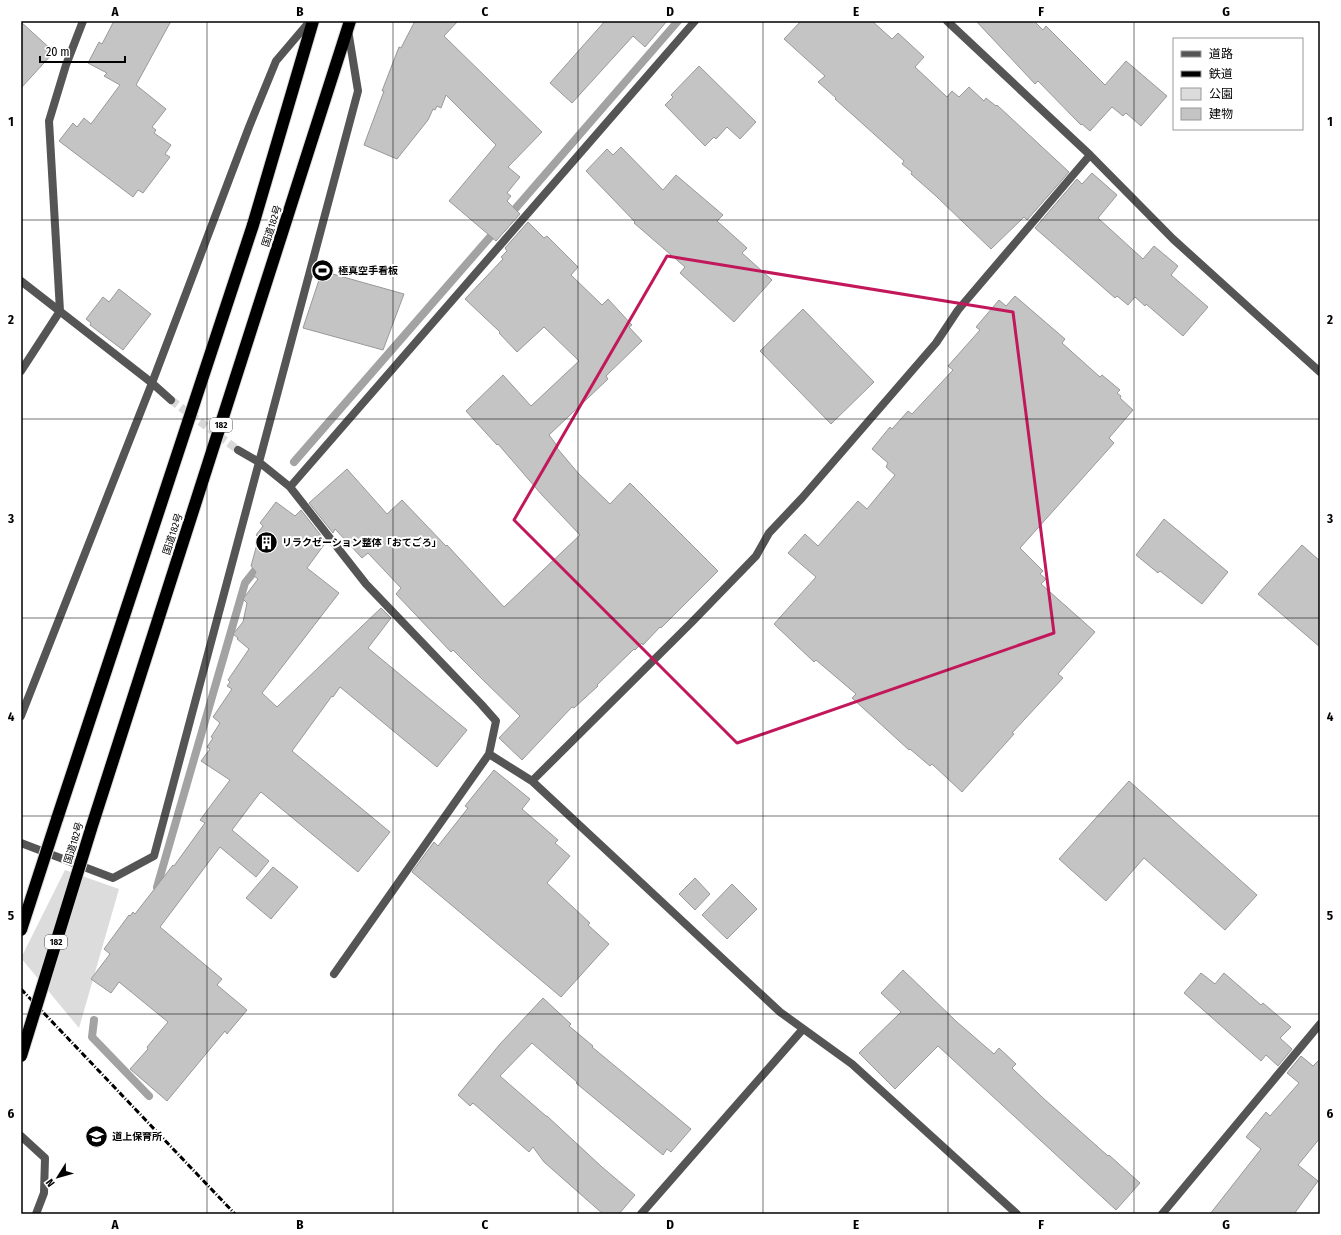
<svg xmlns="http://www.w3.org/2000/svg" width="1341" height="1235" font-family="'Fira Sans Condensed','Noto Sans JP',sans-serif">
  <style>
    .green { fill: #dcdcdc }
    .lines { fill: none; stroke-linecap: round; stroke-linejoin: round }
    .stream { stroke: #a3a3a3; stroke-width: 8 }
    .building { fill: #c4c4c4; stroke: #999 }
    .street-tunnel { stroke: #d9d9d9; stroke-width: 8; stroke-dasharray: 8 4; stroke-linecap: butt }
    .highway-casing { stroke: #dbdbdb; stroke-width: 14 }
    .street { stroke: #555; stroke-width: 8 }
    .highway { stroke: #000; stroke-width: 12 }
    .rail { stroke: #000; stroke-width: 3; stroke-dasharray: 6 2 1 2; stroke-linecap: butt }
    .highway-bridge-casing { stroke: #dbdbdb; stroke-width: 14; stroke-linecap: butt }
    .highway-bridge { stroke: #000; stroke-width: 12 }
    .marked { fill: none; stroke: #c2185b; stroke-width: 3; stroke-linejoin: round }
    .grid { fill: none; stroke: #000; stroke-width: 1; stroke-opacity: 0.55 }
    .labels { text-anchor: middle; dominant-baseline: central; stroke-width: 4; stroke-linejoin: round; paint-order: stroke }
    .shield { fill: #fff; stroke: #4c4c4c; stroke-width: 1 }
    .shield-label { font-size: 9px; font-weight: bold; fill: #000 }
    .street-label { font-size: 10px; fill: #000; stroke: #fff }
    .poi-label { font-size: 10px; font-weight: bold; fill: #000; stroke: #fff; text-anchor: start }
    .neatline { fill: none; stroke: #000; stroke-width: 1.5 }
    .grid-label { font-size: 13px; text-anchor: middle; font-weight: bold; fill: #000 }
  </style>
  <rect width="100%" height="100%" fill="#fff"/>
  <path class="green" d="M65,870L119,889L79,1028L21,958Z"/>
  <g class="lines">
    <path class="stream" d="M509,216L678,21
      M294,462L497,229
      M157,887L245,583L261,563
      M94,1020L92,1037L149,1096"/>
  </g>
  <path class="building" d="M114,21H171L136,85L166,109L152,127L156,130L154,133L171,145L165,154L170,157L143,193L138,190L133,197L59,141L73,123L77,127L84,118L91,124L120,85L104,76L107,73L88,63L99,42L102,44Z
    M415,21H458L444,36L542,132L508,167L520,177L507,193L511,196L507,201L520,214L496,241L449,201L496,145L446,95L441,108L437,106L435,110L433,109L428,120L397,159L364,145L384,91H382L399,47L401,48Z
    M605,21H667L645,47L633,36L572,103L550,83Z
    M801,21H872L892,39L898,33L924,57L915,67L947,97L952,91L959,97L969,87L984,101L986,98L996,106L997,105L1069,172L1027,220L1024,217L991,249L937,197L911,174L912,172L902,164L904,161L835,99L836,98L818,82L825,76L784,39Z
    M976,21H1034L1043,30L1046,26L1105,85L1126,61L1167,96L1141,126L1126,113L1123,116L1112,107L1090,131L1082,124L1081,125L1038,81L1035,84Z
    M21,22L54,52L21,88Z
    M699,66L756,122L740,139L727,127L716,139L714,137L705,146L665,105L673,97L671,95Z
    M621,147L663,190L676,175L723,215L717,221L747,248L742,253L772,280L734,322L680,273L685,267L634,223L635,222L586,171L607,149L613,155Z
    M1092,173L1117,195L1098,218L1143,259L1154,246L1178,266L1171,275L1208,307L1183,336L1146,304L1145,306L1135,297L1128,305L1117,296L1115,298L1035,228L1077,179L1082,184Z
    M528,222L544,238L547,236L578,267L571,275L602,305L608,299L632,325L629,327L642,341L606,376L608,379L549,435L558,447L557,448L578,473L610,504L630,483L718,571L661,628L660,627L643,645L642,643L635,650L634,649L597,685L598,686L574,708L572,707L522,760L499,738L520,716L482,679L453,650L451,652L396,594L401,588L368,553L362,558L335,529L333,533L309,503L347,469L387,514L402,500L446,546L447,545L504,607L580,535L542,495L498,444L497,445L466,411L503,375L531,406L579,361L544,327L517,352L499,333L500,332L465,299L503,259L501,257L507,251L505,248Z
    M322,271L404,294L383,350L303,328Z
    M119,289L151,314L123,350L90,325L91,323L86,319L103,297L109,302Z
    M1015,296L1065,339L1062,343L1100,377L1102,375L1120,390L1117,393L1121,396L1120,398L1133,410L1109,438L1114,443L1020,548L1043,571L1040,574L1046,579L1041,584L1095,632L1058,674L1063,678L1012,733L1014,734L962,792L932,764L930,766L910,749L909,750L852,698L856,694L816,660L814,662L774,624L816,577L788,553L805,534L818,546L858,501L867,509L895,475L886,467L888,463L872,449L890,427L892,429L908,411L912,414L953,370L948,366L980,330L976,327L999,300L1006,306Z
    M803,309L874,382L831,424L760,351Z
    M276,502L295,516L301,510L326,542L307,568L339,593L262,693L277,707L381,608L391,618L368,648L467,730L437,767L340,687L333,697L332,696L292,751L390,832L358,872L261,792L259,794L232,830L269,861L256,877L220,847L160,927L222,979L217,985L247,1010L227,1034L225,1031L167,1101L130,1069L148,1049L147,1047L168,1022L119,982L111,993L91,979L110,954L104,949L129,915L130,916L133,912L135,914L173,865L174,866L205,823L200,820L230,780L201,761L210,749L207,747L213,738L211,737L220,723L213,717L232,689L227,686L230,682L228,680L249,649L237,639L238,638L233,634L243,622L247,603L243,599L258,579L254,576L256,572L251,566L259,537L256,535L263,526L260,523Z
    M1164,519L1228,572L1202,604L1160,571L1158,573L1136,555Z
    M1302,545L1320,561V647L1258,594Z
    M494,770L530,799L522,809L558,840L555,843L570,856L547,883L590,923L588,925L609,944L561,997L412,872L434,842L438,846L468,808L465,806Z
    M1129,781L1257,895L1225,930L1144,858L1106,901L1059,859Z
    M273,867L298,887L271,919L246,898Z
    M695,878L710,894L695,910L679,894Z
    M732,884L757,909L727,939L702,915Z
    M903,970L957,1022L994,1054L999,1048L1016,1064L1012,1068L1042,1097L1108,1156L1109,1155L1140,1183L1116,1210L938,1046L895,1089L859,1053L901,1012L881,993Z
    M1201,973L1215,984L1224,973L1261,1005L1263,1003L1291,1027L1280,1038L1292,1049L1278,1066L1266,1055L1261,1061L1184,993Z
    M543,998L571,1024L569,1026L593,1046L592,1047L691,1129L671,1152L667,1149L663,1155L576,1083L577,1082L532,1043L500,1076L546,1116H547L602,1167L635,1195L619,1214H603L544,1162L533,1147L529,1152L473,1103L470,1106L458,1095L500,1044Z
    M1301,1056L1313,1066L1320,1059V1138L1298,1165L1318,1181L1294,1214H1210L1261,1149L1246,1137L1266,1112L1270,1116L1299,1083L1287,1073Z"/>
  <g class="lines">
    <path class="street-tunnel" d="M171,400L238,450"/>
    <defs>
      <path id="highway" d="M57,819L253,225L313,21
        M91,829L350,21"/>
    </defs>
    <use href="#highway" class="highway-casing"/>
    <path class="street" d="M947,21L1090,155L1173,239L1320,372
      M21,281L152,383L171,400
      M21,371L60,311L49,121L66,65L83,21
      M238,450L259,462L290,487L366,584L481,704L496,721L489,754L334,974
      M290,487L695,21
      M21,716L152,383L249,127L276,61L310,21
      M489,754L532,781L780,1012L852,1064L1017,1214
      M532,781L692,622L756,556L769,533L802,498L936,343L958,310L1090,155
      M21,843L113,878L154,856L358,91L348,30
      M21,1136L45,1158L44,1193L36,1214
      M641,1214L803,1029
      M1162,1214L1320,1024"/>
    <use href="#highway" class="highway"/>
    <path class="rail" d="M21,989L235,1214"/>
    <defs>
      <path id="highway-bridge" d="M21,930L57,819
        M21,1056L91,829"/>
    </defs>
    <use href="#highway-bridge" class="highway-bridge-casing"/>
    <use href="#highway-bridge" class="highway-bridge"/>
  </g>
  <path class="marked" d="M667,256L1013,312L1054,633L737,743L514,520Z"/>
  <path class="grid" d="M207,21V1214M393,21V1214M578,21V1214M763,21V1214M948,21V1214M1134,21V1214M21,220H1320M21,419H1320M21,618H1320M21,816H1320M21,1014H1320"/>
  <defs>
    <symbol id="stadium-disc" viewBox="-11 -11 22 22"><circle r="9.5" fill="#000" stroke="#fff"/><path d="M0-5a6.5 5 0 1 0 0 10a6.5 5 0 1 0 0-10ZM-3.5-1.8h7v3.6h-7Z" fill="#fff"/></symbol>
    <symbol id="building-disc" viewBox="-11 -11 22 22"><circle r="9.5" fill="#000" stroke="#fff"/><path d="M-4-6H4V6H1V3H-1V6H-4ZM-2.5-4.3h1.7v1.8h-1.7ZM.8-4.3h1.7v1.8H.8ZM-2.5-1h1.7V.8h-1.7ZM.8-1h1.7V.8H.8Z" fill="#fff"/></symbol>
    <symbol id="school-disc" viewBox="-11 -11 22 22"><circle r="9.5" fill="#000" stroke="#fff"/><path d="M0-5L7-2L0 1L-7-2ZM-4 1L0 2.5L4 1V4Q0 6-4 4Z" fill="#fff"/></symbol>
  </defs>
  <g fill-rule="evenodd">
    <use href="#stadium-disc" x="310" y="258" width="25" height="25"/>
    <use href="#building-disc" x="254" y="530" width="25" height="25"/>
    <use href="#school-disc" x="84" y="1124" width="25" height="25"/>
  </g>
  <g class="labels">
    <g class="shield">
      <rect x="210" y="418" width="22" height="14" rx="3"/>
      <rect x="45" y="935" width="22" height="14" rx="3"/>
    </g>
    <g class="shield-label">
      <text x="221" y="425">182</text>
      <text x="56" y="942">182</text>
    </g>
    <g class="street-label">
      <text transform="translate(272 226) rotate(-72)">国道182号</text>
      <text transform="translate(173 534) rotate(-72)">国道182号</text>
      <text transform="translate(74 843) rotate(-73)">国道182号</text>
    </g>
    <g class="poi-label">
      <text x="338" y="271">極真空手看板</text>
      <text x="282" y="543">リラクゼーション整体「おてごろ」</text>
      <text x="112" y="1137">道上保育所</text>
    </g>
  </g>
  <rect width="1341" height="1235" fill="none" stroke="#ffffff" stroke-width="44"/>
  <rect x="1173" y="38" width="130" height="92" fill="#ffffff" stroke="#999999"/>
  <rect x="1181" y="51" width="20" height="6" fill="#555555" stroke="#999999"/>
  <text x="1209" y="58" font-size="12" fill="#000000">道路</text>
  <rect x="1181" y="71" width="20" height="6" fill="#000000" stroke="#999999"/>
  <text x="1209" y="78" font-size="12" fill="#000000">鉄道</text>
  <rect x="1181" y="88" width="20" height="12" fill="#dcdcdc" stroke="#999999"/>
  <text x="1209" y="98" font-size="12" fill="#000000">公園</text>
  <rect x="1181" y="108" width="20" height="12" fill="#c4c4c4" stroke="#999999"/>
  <text x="1209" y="118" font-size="12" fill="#000000">建物</text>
  <g transform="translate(58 1177) rotate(233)" stroke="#ffffff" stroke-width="3" paint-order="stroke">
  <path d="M0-3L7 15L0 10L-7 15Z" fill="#000000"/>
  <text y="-6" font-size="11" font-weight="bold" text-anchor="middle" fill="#000000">N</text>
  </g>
  <path d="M40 56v6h85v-6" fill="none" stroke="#000000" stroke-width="2"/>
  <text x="46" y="56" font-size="12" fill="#000000" stroke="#ffffff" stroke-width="3" paint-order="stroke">20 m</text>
  <rect x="22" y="22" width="1297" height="1191" class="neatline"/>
  <g class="grid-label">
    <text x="115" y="16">A</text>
    <text x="300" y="16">B</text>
    <text x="485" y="16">C</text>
    <text x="670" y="16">D</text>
    <text x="856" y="16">E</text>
    <text x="1041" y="16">F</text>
    <text x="1226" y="16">G</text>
    <text x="11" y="126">1</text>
    <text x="1330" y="126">1</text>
    <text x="11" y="324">2</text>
    <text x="1330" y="324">2</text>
    <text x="11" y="523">3</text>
    <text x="1330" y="523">3</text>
    <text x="11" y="721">4</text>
    <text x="1330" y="721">4</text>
    <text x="11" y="920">5</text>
    <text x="1330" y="920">5</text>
    <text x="11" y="1118">6</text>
    <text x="1330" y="1118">6</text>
    <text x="115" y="1229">A</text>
    <text x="300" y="1229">B</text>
    <text x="485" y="1229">C</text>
    <text x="670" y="1229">D</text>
    <text x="856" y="1229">E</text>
    <text x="1041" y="1229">F</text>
    <text x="1226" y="1229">G</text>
  </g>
</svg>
